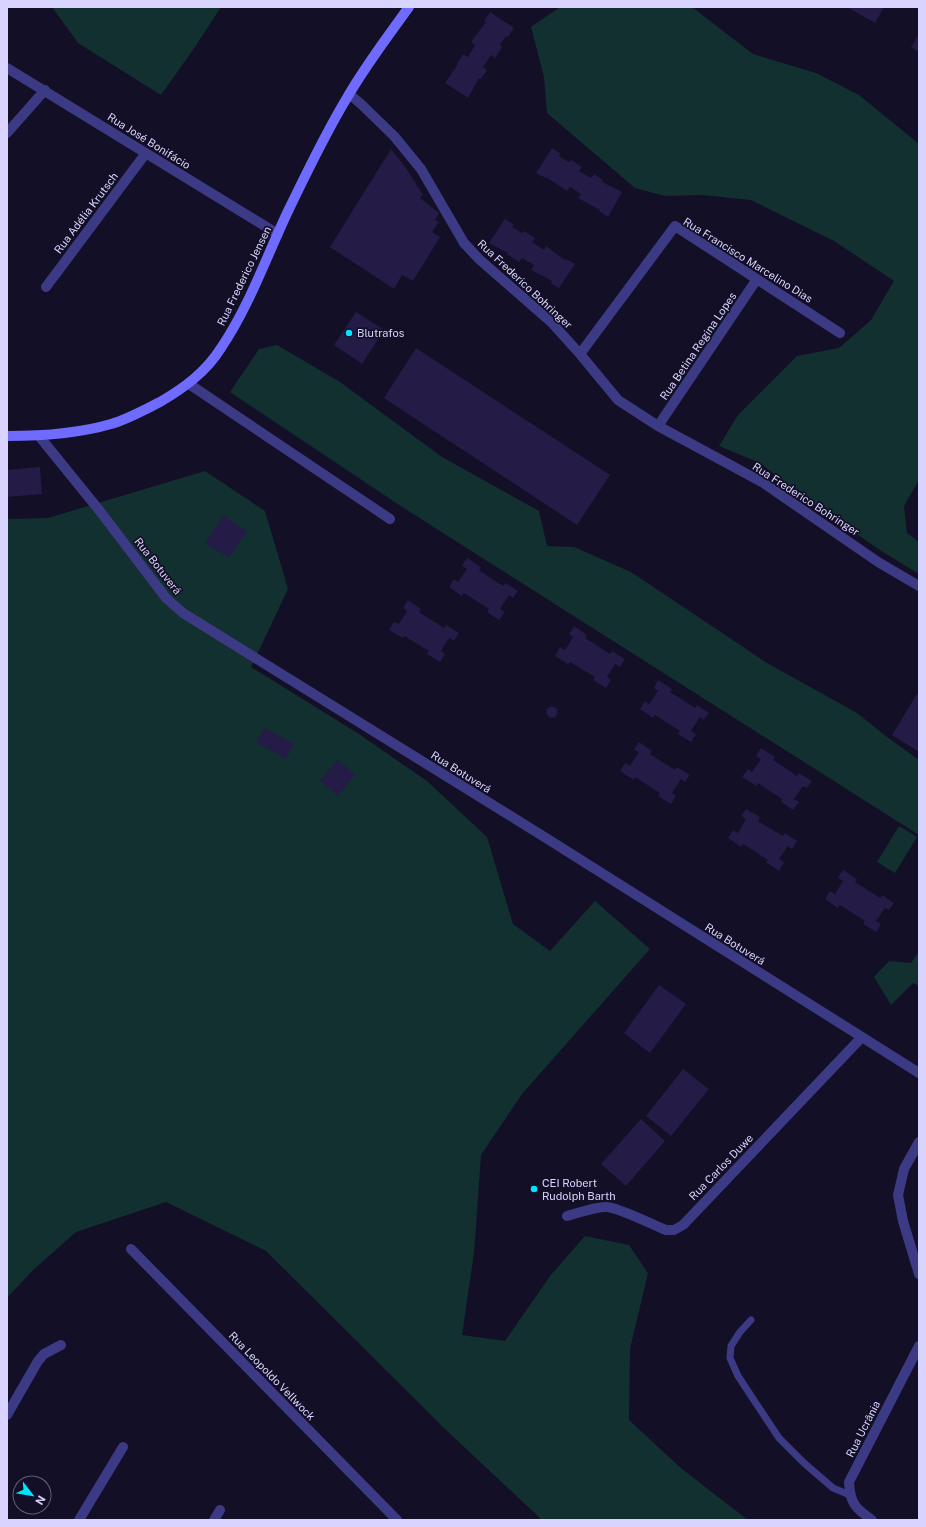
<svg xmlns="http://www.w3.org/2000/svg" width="926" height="1527" font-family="'Public Sans',sans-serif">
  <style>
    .green { fill: #12302f }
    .building { fill: #241b47 }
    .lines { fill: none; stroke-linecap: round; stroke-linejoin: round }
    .lane { stroke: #3d3a85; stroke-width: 7 }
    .street { stroke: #3d3a85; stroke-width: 10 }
    .secondary { stroke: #6f6bff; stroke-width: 10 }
    .poi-dot { fill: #00e5ff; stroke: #130f26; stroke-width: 1.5 }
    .labels { text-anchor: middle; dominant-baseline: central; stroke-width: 3.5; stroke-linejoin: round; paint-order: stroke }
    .street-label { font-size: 11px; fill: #d9d4ff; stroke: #130f26 }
    .poi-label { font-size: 11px; fill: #d9d4ff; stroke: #130f26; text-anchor: start }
  </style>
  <rect width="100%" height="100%" fill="#130f26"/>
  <path class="green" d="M52,7H221L195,47L161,95L78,43Z
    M560,7H692L753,54L816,73L859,95L919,144V480L904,506L907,533L919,542V574L883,552L804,498L760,463L719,446L738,415L797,356L839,348L871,320L894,281L834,241L751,200L702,195L665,196L635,188L547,113L544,77L531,27Z
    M277,345L340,382L442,457L539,511L547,546L574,547L631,572L767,663L857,713L887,737L919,760V835L399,505L230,392L259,349Z
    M205,471L265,511L288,589L251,667L359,734L427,781L487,837L513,924L550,951L595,901L650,949L522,1094L481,1155L474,1253L462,1335L505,1341L550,1276L585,1236L629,1245L648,1273L630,1349L629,1420L682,1469L748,1520H542L445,1429L266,1251L166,1202L76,1232L32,1271L7,1298V519L48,518Z
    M899,826L917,837L895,873L877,862Z
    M919,951V986L913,983L891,1005L874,977L889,961L911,963Z"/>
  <path class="building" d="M847,7H884L875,23Z
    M490,12L514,28L508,37L506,36L500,45L502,47L495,58L491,55L483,67L487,70L481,79L479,78L468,98L445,83L458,64H457L463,54L468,57L475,45L471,42L486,22L484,21Z
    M919,34V52L911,47Z
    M552,148L561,154L559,156L569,162L571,160L582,167L579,171L591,178L594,174L603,180L602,182L622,192L608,217L599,211L600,210L578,198L581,194L570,187L567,191L546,177V178L536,173Z
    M391,149L406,168L423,195L420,198L439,213L435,220L439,222L432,232L440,237L413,281L402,275L394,289L330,247Z
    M505,219L514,225L512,227L522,233L524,231L535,238L532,242L544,250L546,246L565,260L566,259L575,264L559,288L551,283L552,281L531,270L534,265L522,258L519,262L507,254L508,253L489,243Z
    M356,312L384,330L362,364L334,345Z
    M416,348L610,475L577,525L384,398Z
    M40,467L42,494L7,497V470Z
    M223,515L247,531L229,558L205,543Z
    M467,558L481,567L479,570L503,586L506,583L518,591L513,598L509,595L500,609L505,612L499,620L487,612L489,609L464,593L462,596L449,587L454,579L458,582L467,569L462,566Z
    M408,600L421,609L419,612L444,628L446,625L459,633L454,641L449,638L441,651L445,654L440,662L427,654L429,651L404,636L403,638L389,630L394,622L399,624L407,611L403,608Z
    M574,626L587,635L585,638L610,654L612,651L625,659L620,667L615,664L607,677L611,680L606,688L593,680L595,677L570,662L568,664L555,656L560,647L565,650L573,637L569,634Z
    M658,680L672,689L670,692L695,708L697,705L709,713L704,720L700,717L691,731L696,734L691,742L678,734L680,731L655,715L653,718L640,709L645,701L649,704L658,691L654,688Z
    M917,694L919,695V752L892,735Z
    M546.5 712a5.5 5.5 0 1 1 11 0a5.5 5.5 0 1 1-11 0Z
    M264,728L294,744L286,759L256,742Z
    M639,742L652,751L650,754L675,770L677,767L690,775L685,782L681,779L672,793L676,796L671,804L658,796L660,793L635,777L634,780L620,771L625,763L630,766L639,752L634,750Z
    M761,748L775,757L773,760L797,776L799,773L812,781L807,788L803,786L794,799L799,802L793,810L781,802L782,799L758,783L756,786L742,777L748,769L752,772L761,759L756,756Z
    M337,760L355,774L338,796L320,781Z
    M746,809L760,817L758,821L783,836L785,833L797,841L792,849L788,846L779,859L784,862L779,871L766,862L768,860L743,844L741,847L728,838L733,830L738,833L746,819L741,816Z
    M843,870L857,879L855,882L880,898L882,895L894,903L889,910L885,908L876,921L881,924L876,932L863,924L865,921L840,905L838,908L825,899L830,891L835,894L843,881L838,878Z
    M659,985L686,1004L650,1053L624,1033Z
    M683,1069L709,1089L671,1136L646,1116Z
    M641,1119L665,1141L626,1186L601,1164Z"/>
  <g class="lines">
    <path class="lane" d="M751,1320L740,1332L731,1346L730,1358L738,1376L779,1438L804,1463L833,1488L850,1495"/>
    <path class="street" d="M7,68L278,234
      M349,94L361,104L394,136L421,169L464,243L479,259L551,322L580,354L618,400L658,426L762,482L878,562L919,586
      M7,133L45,90
      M46,287L146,153
      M580,354L675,226L840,333
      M189,384L390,519
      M658,426L757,279
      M39,436L99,510L166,598L183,613L546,838L919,1073
      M919,1142L904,1169L898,1195L903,1221L919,1274
      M567,1216C579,1213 593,1207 606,1207C618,1207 653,1225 666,1230H674L683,1225L862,1037
      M131,1249L397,1520
      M7,1415L38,1361L44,1354L61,1345
      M79,1520L123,1447
      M214,1520L220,1510
      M872,1520C855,1508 850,1503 849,1482L919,1346"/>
    <path class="secondary" d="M7,436C42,436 77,434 111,424C128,419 144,410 160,402C184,388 206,372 221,348C250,305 267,255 289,209C308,170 326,132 348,96C366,65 388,36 409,7"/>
  </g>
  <g class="poi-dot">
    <circle cx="349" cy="333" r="4"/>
    <circle cx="534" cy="1189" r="4"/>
  </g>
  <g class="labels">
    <g class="street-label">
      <text transform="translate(149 141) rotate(32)">Rua José Bonifácio</text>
      <text transform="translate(86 213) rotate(-53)">Rua Adélia Krutsch</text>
      <text transform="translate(748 260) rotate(32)">Rua Francisco Marcelino Dias</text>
      <text transform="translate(244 276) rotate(-64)">Rua Frederico Jensen</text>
      <text transform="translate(525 284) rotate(43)">Rua Frederico Bohringer</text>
      <text transform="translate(698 346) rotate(-56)">Rua Betina Regina Lopes</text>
      <text transform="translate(806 499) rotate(33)">Rua Frederico Bohringer</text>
      <text transform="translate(158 566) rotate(52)">Rua Botuverá</text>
      <text transform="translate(461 772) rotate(32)">Rua Botuverá</text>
      <text transform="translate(735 944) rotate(32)">Rua Botuverá</text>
      <text transform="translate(721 1167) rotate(-46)">Rua Carlos Duwe</text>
      <text transform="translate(272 1376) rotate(46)">Rua Leopoldo Vellwock</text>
      <text transform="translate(863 1429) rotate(-63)">Rua Ucrânia</text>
    </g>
    <g class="poi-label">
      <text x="357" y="333">Blutrafos</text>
      <text x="542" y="1183">CEI Robert<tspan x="542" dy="13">Rudolph Barth</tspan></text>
    </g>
  </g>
  <rect width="926" height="1527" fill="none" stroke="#d9d4ff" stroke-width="16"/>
  <g transform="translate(32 1495) rotate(121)"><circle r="19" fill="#130f26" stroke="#625e7d"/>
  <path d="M0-3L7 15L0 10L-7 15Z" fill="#00e5ff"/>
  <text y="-6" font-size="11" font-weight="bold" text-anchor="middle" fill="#d9d4ff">N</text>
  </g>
</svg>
